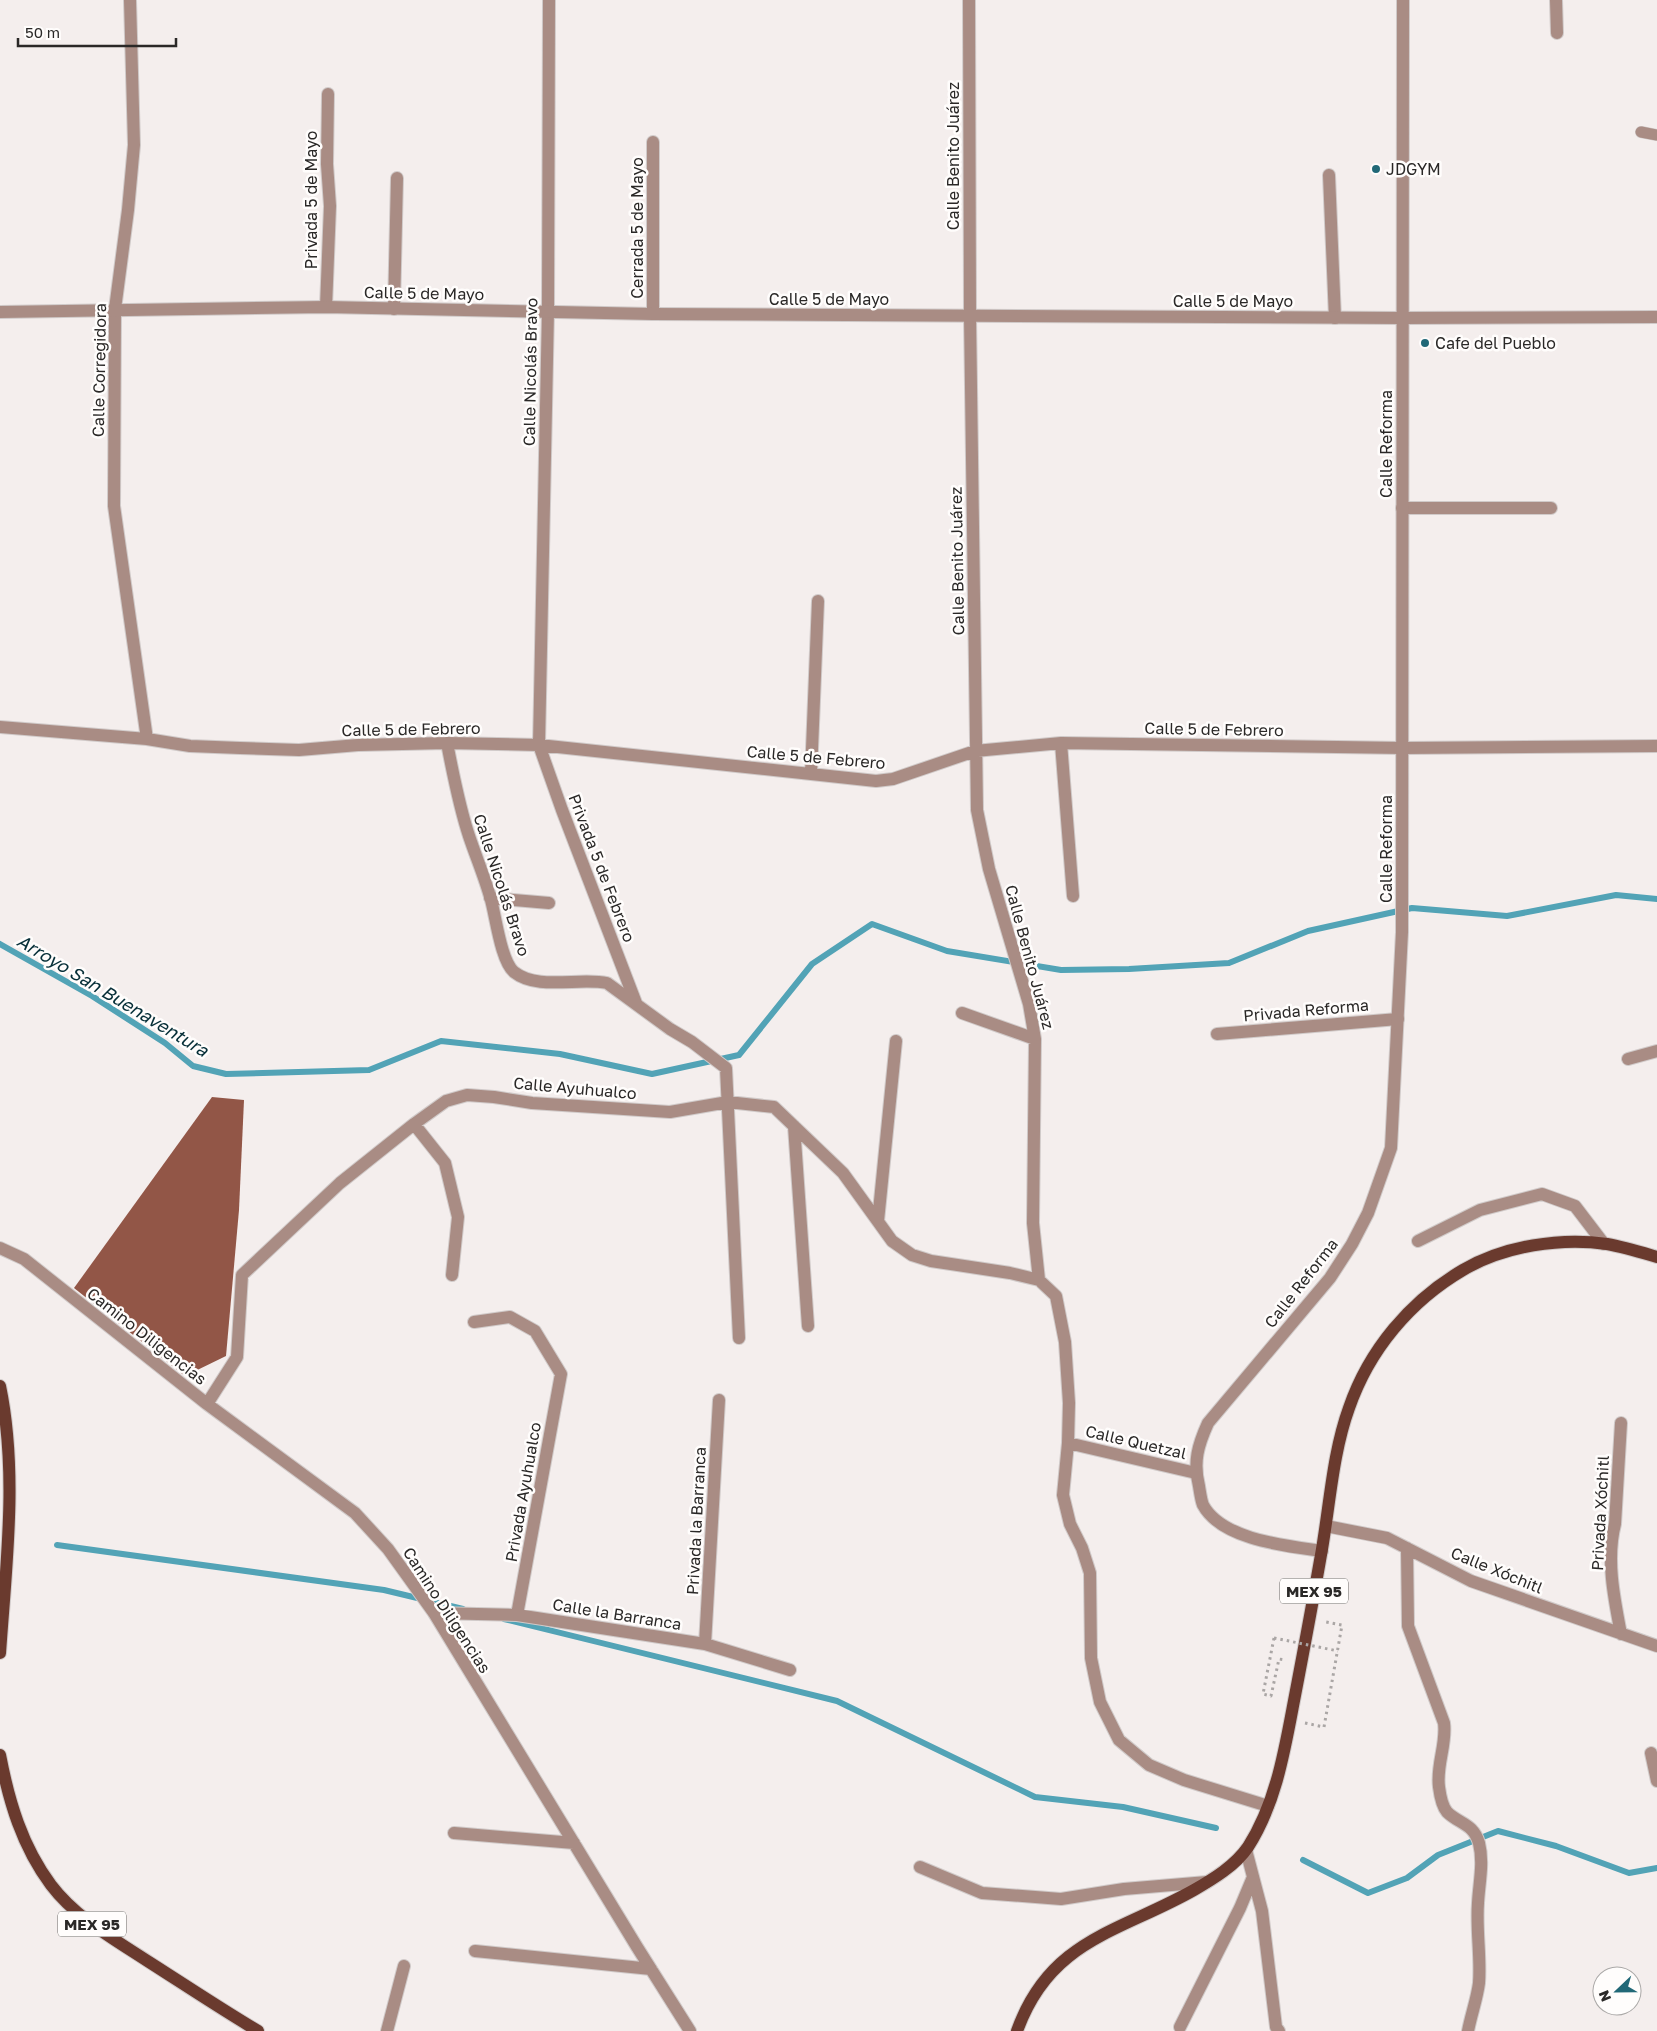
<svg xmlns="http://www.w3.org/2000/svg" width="1657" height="2031" font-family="'Golos Text',sans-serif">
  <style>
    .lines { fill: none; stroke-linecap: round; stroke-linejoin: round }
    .stream { stroke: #52a3b6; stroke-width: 6 }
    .building { fill: #925647 }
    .service-casing { stroke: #d0cac9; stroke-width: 12 }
    .minor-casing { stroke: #d0cac9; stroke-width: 14 }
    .tertiary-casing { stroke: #d0cac9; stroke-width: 14 }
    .primary-casing { stroke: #d0cac9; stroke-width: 14 }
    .path { stroke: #aaa6a5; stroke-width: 3; stroke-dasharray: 2.5 4; stroke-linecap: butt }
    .service { stroke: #a98c84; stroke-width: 11 }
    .minor { stroke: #a98c84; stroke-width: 12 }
    .tertiary { stroke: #a98c84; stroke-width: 12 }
    .primary { stroke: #6a3a2e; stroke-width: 12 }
    .path-bridge { stroke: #aaa6a5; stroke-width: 3; stroke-dasharray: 2.5 4; stroke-linecap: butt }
    .poi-dot { fill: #216877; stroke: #fffdfc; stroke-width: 2 }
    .labels { text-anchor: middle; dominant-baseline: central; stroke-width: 5; stroke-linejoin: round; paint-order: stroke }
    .shield { fill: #fffdfc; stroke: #6a6867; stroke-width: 1 }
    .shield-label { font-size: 15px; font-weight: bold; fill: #2a2827 }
    .street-label { font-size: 16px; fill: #2a2827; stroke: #fffdfc }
    .poi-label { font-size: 16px; fill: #2a2827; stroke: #fffdfc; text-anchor: start }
    .water-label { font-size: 18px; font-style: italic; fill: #072f38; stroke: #fffdfc }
  </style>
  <rect width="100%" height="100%" fill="#f4eeed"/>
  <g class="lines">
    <path class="stream" d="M0,944L92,996L165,1043L193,1066L226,1074L369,1070L441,1041L560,1054L652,1074L739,1055L812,964L872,924L947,951L1061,970L1129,969L1229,963L1308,931L1412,908L1507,916L1616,895L1657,899
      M57,1545L384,1590L463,1609
      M504,1619L837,1701L1035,1797L1123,1807L1216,1828
      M1303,1860L1368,1893L1407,1878L1438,1855L1498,1831L1556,1846L1629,1873L1657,1868"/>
  </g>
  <path class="building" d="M212,1097L244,1100L239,1210L226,1356L185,1376L74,1288Z"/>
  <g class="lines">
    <defs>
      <path id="service" d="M1641,132L1657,135"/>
      <path id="minor" d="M549,0L548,311L539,745L562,810L636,1003
        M969,0L970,316L977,810L989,869L1029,1004L1035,1039L1033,1223L1039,1280L1056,1296L1065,1342L1069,1403L1068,1443L1063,1495L1070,1524L1082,1548L1090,1573L1091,1658L1100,1702L1119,1740L1149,1765L1184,1780L1268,1806
        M1556,0L1557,33
        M1329,175L1335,318
        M326,307L330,206L327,164L328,94
        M115,309L114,506L147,739
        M394,309L397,178
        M653,314V142
        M1402,508H1551
        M0,727L147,739L190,746L240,748L299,750L358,745L447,743L539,745L876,781L893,779L975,751L1061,743L1403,748L1657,746
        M447,743C453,774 459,806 469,836C476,857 485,878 491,900C496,918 501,961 514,972C538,991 579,977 607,983L670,1029L692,1042L726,1068L739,1338
        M1061,743L1073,896
        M811,774L818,601
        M490,898L549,903
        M962,1013L1035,1039
        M1217,1034L1398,1019
        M1628,1059L1657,1051
        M414,1124L445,1163L458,1217L452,1275
        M794,1126L808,1326
        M878,1221L896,1041
        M1418,1241L1480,1210L1542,1194L1575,1206L1604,1244
        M0,1248L24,1259L207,1404L355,1513L388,1549L434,1613L637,1947L690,2031
        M474,1322L510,1317L535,1331L561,1374L517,1615
        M207,1404L237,1357L242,1275L340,1183L414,1124L446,1101L467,1095L494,1097L532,1103L670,1112L728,1102L774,1107L843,1173L892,1241L912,1255L931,1261L1010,1273L1039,1280
        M1068,1443L1196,1473
        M1326,1526L1387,1538L1471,1581L1657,1646
        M1407,1548L1408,1626L1444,1723C1447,1744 1436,1765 1439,1787C1440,1795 1442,1806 1447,1812C1459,1824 1473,1823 1479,1843C1484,1863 1479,1883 1478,1903C1476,1930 1481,1957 1479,1983C1477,1999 1471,2015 1468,2031
        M434,1613L517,1615L705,1644L790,1670
        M1621,1634C1614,1598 1606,1559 1615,1524L1621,1423
        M705,1644L719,1400
        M1651,1753L1657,1781
        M454,1833L574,1843
        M1246,1850L1262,1911L1276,2027L1279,2031
        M920,1867L982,1893L1061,1899L1124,1889L1207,1882
        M475,1951L651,1969
        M1180,2027L1240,1908L1253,1877
        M387,2031L404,1966"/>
      <path id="tertiary" d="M115,309L128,210L134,145L130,0
        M0,312L326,307L653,314L1402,318L1657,317
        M1322,1551C1287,1546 1222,1540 1203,1505C1201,1500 1200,1492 1199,1486C1193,1462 1198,1445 1208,1423L1330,1278L1352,1244L1368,1213L1391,1148L1402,932L1403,0"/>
      <path id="primary" d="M0,1386C18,1473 6,1565 0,1653
        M0,1755C9,1802 22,1846 51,1885C76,1918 114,1939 149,1962C185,1985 221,2009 258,2031
        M1017,2031C1050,1939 1120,1932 1194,1890C1213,1879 1235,1866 1248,1847C1275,1805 1284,1754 1293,1706C1303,1654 1313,1601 1322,1549C1330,1502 1333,1452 1349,1408C1369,1350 1410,1301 1463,1270C1504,1246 1561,1237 1607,1244C1624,1247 1640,1252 1657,1257"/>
    </defs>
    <use href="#service" class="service-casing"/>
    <use href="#minor" class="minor-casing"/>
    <use href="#tertiary" class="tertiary-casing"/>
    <use href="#primary" class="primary-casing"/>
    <path class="path" d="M1274,1638L1263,1694L1271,1696L1279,1659L1286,1660
      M1305,1723L1324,1727L1342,1625L1326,1622"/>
    <use href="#service" class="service"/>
    <use href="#minor" class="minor"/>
    <use href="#tertiary" class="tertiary"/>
    <use href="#primary" class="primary"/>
    <path class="path-bridge" d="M1274,1638L1338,1651"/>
  </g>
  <g class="poi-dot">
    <circle cx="1376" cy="169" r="5"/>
    <circle cx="1425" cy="343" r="5"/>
  </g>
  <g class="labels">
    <g class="shield">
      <rect x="1280" y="1578.5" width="68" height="25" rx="4"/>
      <rect x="58" y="1911.5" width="68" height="25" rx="4"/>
    </g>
    <g class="shield-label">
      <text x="1314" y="1591">MEX 95</text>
      <text x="92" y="1924">MEX 95</text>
    </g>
    <g class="street-label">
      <text transform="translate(953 156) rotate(-90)">Calle Benito Juárez</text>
      <text transform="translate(311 200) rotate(-90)">Privada 5 de Mayo</text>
      <text transform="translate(637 228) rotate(-90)">Cerrada 5 de Mayo</text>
      <text transform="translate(424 293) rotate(1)">Calle 5 de Mayo</text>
      <text x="829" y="299">Calle 5 de Mayo</text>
      <text x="1233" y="301">Calle 5 de Mayo</text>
      <text transform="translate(99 370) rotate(-89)">Calle Corregidora</text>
      <text transform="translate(530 372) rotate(-89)">Calle Nicolás Bravo</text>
      <text transform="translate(1386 444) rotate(-90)">Calle Reforma</text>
      <text transform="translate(957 561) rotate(-91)">Calle Benito Juárez</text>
      <text transform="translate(411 729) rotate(-1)">Calle 5 de Febrero</text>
      <text transform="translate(1214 729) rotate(1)">Calle 5 de Febrero</text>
      <text transform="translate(816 757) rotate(5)">Calle 5 de Febrero</text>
      <text transform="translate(1386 849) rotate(-90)">Calle Reforma</text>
      <text transform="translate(602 868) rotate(69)">Privada 5 de Febrero</text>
      <text transform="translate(502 885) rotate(72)">Calle Nicolás Bravo</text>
      <text transform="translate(1030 957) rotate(75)">Calle Benito Juárez</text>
      <text transform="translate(1306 1010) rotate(-5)">Privada Reforma</text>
      <text transform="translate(575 1088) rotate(5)">Calle Ayuhualco</text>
      <text transform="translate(1301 1283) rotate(-52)">Calle Reforma</text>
      <text transform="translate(147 1336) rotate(38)">Camino Diligencias</text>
      <text transform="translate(1136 1442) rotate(13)">Calle Quetzal</text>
      <text transform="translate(523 1492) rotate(-80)">Privada Ayuhualco</text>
      <text transform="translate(1600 1513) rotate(-87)">Privada Xóchitl</text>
      <text transform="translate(696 1521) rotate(-87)">Privada la Barranca</text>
      <text transform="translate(1497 1570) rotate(22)">Calle Xóchitl</text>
      <text transform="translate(447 1610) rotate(57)">Camino Diligencias</text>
      <text transform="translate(617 1614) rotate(9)">Calle la Barranca</text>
    </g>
    <g class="poi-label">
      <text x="1386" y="169">JDGYM</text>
      <text x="1435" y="343">Cafe del Pueblo</text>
    </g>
    <g class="water-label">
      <text transform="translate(113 995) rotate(31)">Arroyo San Buenaventura</text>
    </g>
  </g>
  <g transform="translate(1617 1991) rotate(248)"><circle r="24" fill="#fffdfc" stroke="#aaa8a7"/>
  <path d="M0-4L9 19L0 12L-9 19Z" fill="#216877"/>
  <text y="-8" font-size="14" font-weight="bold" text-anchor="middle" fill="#2a2827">N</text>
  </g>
  <path d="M18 38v8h158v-8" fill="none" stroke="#2a2827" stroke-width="2.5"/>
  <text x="25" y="38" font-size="15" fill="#2a2827" stroke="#fffdfc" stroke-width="4" paint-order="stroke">50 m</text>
</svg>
